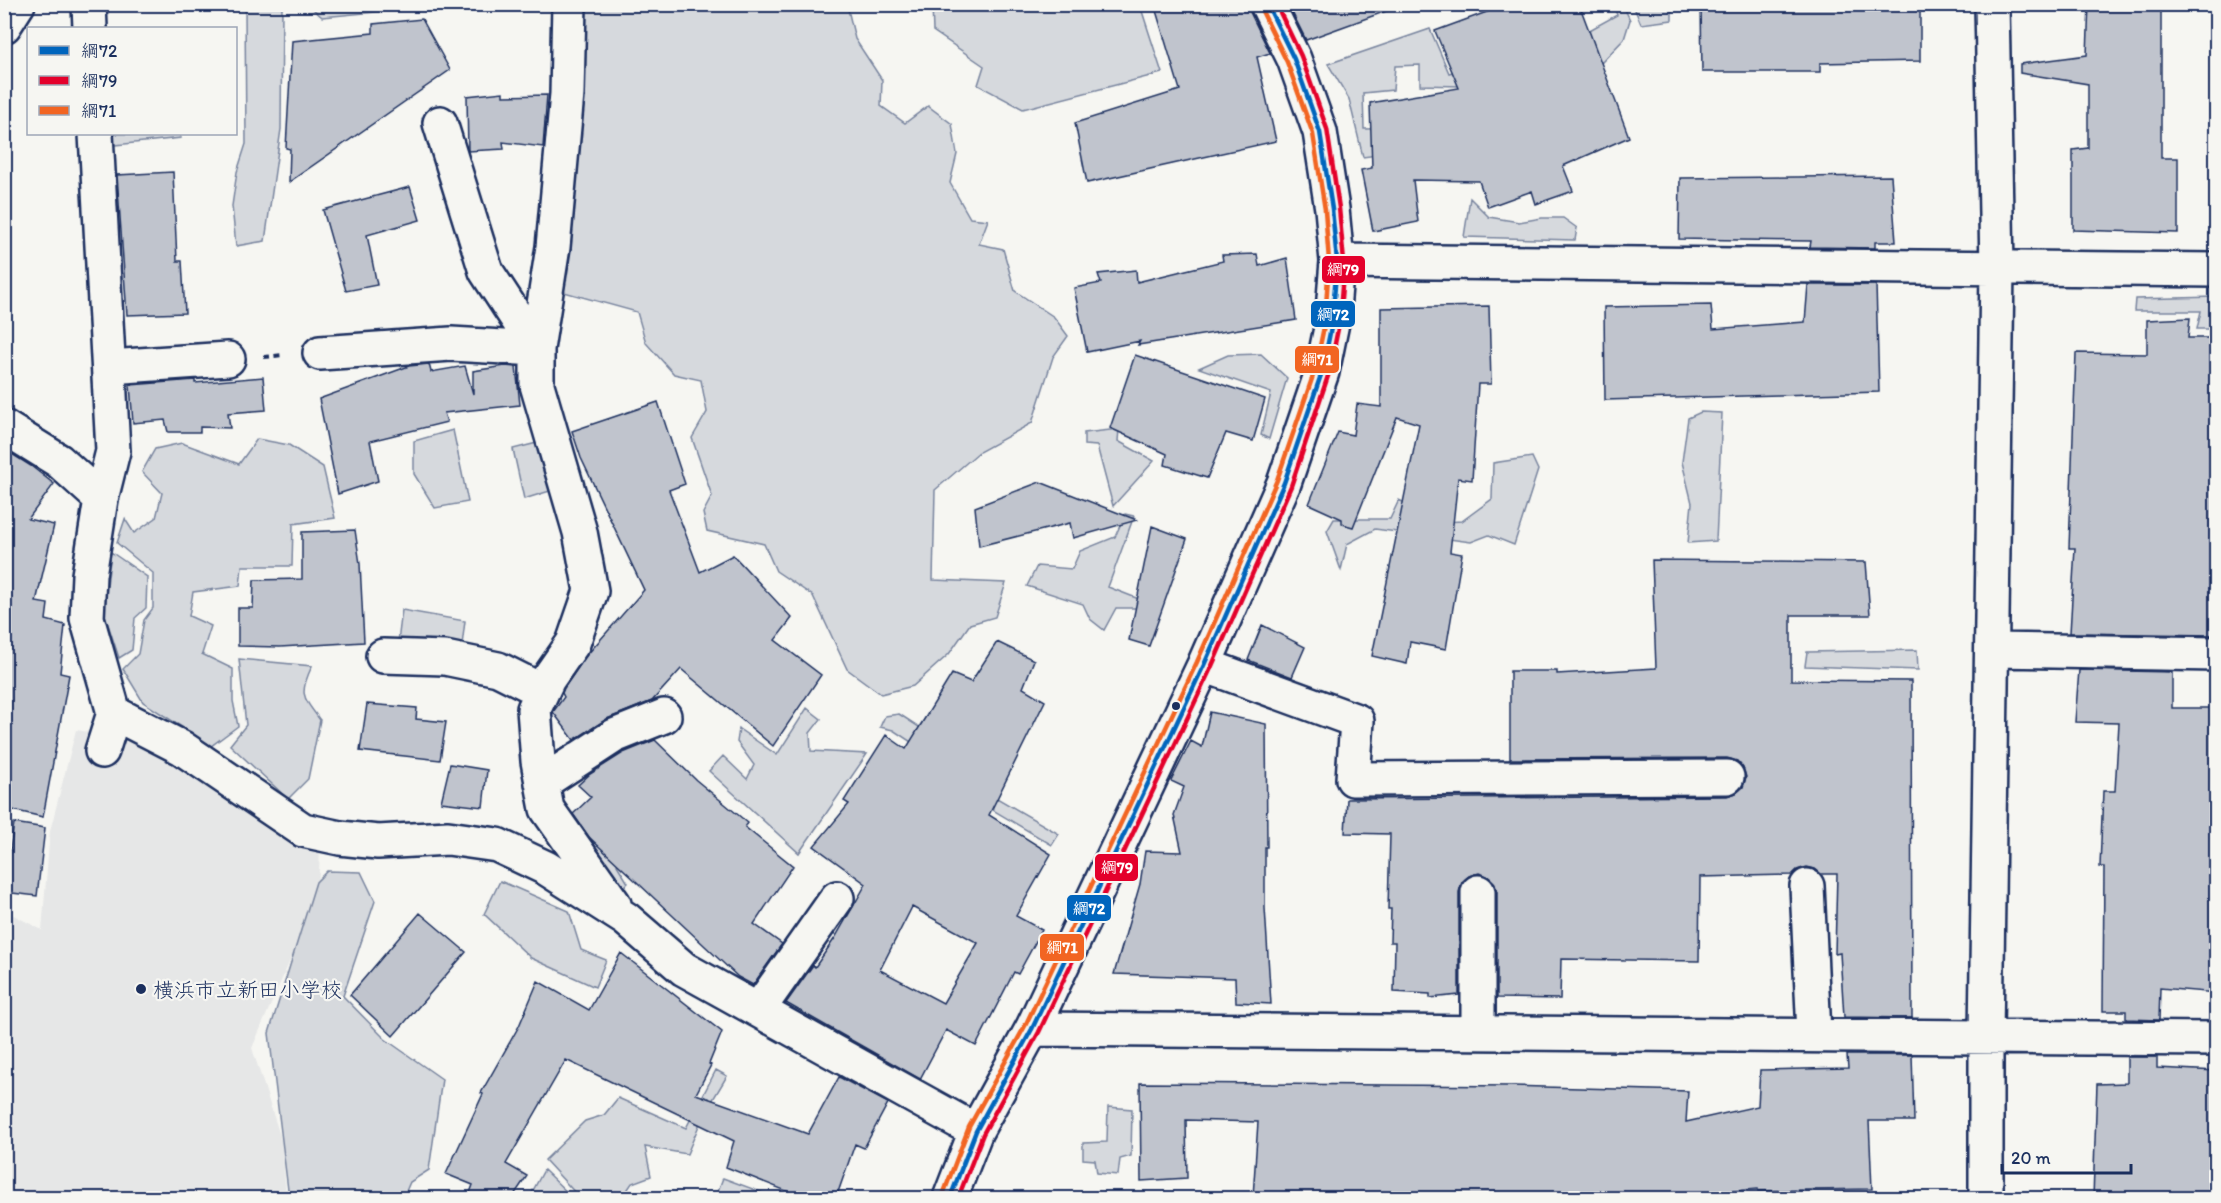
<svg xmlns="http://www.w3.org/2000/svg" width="2221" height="1203" font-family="Itim,'Klee One',sans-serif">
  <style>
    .built { fill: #e6e7e7 }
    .green { fill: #d6d9dd; stroke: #78849e; stroke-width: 1.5 }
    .building { fill: #c0c4cd; stroke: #1b2f5e; stroke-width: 1.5; fill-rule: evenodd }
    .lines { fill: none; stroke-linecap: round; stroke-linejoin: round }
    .minor-casing { stroke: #1b2f5e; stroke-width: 38 }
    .path { stroke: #1b2f5e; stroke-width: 4; stroke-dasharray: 6 4.5; stroke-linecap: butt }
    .minor { stroke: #f6f6f2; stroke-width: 33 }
    .bus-1-casing { stroke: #f6f6f2; stroke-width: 9 }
    .bus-2-casing { stroke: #f6f6f2; stroke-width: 9 }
    .bus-3-casing { stroke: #f6f6f2; stroke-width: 9 }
    .bus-1 { stroke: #0065bd; stroke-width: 4.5 }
    .bus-2 { stroke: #e4002b; stroke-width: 4.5 }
    .bus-3 { stroke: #f26522; stroke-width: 4.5 }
    .bus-dot { fill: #1b2f5e; stroke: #f6f6f2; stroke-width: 2 }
    .labels { text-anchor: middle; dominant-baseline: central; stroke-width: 4.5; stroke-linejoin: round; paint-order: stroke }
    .poi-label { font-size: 21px; fill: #1b2f5e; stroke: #f6f6f2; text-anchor: start }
    .line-badge { stroke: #f6f6f2; stroke-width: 2 }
    .badge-label { font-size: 16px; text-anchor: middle; font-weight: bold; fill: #fff }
  </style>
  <rect width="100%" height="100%" fill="#f6f6f2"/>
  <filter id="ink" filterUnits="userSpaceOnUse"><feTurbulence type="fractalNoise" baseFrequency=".0167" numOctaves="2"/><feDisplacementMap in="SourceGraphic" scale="12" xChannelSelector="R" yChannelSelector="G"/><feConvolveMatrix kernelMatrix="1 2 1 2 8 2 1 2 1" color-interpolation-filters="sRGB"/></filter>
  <g filter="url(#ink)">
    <path class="built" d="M134,727L320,848L318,896L252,1048L282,1142L286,1194L283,1198H5L4,910L42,930L50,831L76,730L109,735Z"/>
    <path class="green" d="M245,5H282L281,129L265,241L236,246L232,206L237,172L246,144Z
      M339,5H397V10L322,17L312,8Z
      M578,5H847L855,39L882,80L881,106L905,123L928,106L952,124L957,154L950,183L970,218L988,220L979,244L1003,249L1015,291L1054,317L1068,336L1053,357L1032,423L979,452L935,490L933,580L1006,583L995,617L970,624L949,654L913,686L881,694L847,669L813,596L776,571L764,544L707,531L703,513L712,496L692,438L707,412L701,380L674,374L646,343L637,312L564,292L579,104Z
      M932,5H1140L1162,73L1023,109L978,85L984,66L933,31Z
      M1613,5H1623L1630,20L1624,39L1601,63L1540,88L1420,85V65L1395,66L1393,90L1363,93L1364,129L1412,128L1413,150L1363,157L1349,99L1328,64L1430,29L1449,73L1518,54L1586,32L1617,15Z
      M1633,5H1672V20L1641,24Z
      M105,134H180L181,138L106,146Z
      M1470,198L1489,217L1519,222L1542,218H1563L1577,228L1575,240L1464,237Z
      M2216,297V329H2197L2201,311H2134L2135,299Z
      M1261,354L1287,378L1269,439L1261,435L1271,393L1199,368L1228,355Z
      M1701,412L1722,413L1716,541L1688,543L1692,503L1682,462L1688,418Z
      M1119,429L1118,441L1154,461L1113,506L1097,446L1084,445V433Z
      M453,430L468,502L435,508L414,474V441Z
      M257,439L289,445L323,467L335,518L293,524L292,566H242L240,586L193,592L189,616L211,626L202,654L233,669V701L238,726L211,746L143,702L123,669L138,654L144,620L153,608V573L117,543L125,519L134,533L156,518L162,493L142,472L155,449L182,443L239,464Z
      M537,443L553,490L524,499L513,449Z
      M1532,457L1538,470L1514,545L1489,535L1471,542L1375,529L1347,544L1341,570L1327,531L1334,519H1390L1399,500L1419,510L1425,523L1462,521L1492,499L1493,463Z
      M1125,514L1134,516L1108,587L1162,608H1116L1104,630L1090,619L1083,604L1027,586L1037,566L1072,569L1080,551L1115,537Z
      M111,552L147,577L146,608L135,618L132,650L119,658L104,612Z
      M402,610L465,621L462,645L398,642Z
      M1917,650L1918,670L1805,666L1807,652Z
      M239,659L312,666C299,694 302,696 320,720L308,779L288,799L230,745L246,725Z
      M807,708L821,719L810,733L811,751L867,754L799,853L709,771L723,756L747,779L754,765L737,742L739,729L777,755Z
      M899,714L919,727L925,718L949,734L940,765L1059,834L1052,845L971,797L939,792L919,834L925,849L898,834L931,755L893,730L880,727L885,716Z
      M604,825L628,846L617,865L628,883L619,892L585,841Z
      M327,871L361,872L375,901L343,996L385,1039L442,1079L429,1170L410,1182L403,1198H289L269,1033L316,882Z
      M500,881L569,911L581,950L606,960L595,987L531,958L484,914Z
      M716,1070L727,1076L703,1116L687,1154L645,1147L651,1176L632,1183L622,1198H580L545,1160L585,1121L604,1115L618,1098L686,1128Z
      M1108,1107L1132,1109L1131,1156L1120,1159L1118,1175L1097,1173L1095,1160L1083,1159V1143L1107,1142Z
      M544,1170L573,1198H529Z
      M723,1178L777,1198H722L716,1196Z"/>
    <path class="building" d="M1154,4H1249L1250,12L1270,53L1257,57L1276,141L1087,183L1075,123L1180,90Z
      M1288,4H1391L1392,9L1306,40Z
      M1579,4L1629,137L1563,166L1573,191L1536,204L1532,191L1488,207L1479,181L1413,180L1418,222L1373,231L1361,170L1372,168L1370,103L1459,88L1435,31L1506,5Z
      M1701,4H1920V61L1820,63V72H1702Z
      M2089,4H2161V158H2178V233L2073,230V150L2088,148V84L2020,73V64L2087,55Z
      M422,19L450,70L289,182L290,149L286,148L292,41L373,33V24Z
      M503,92V96L547,95L543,147L503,142L504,149L468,151L467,96Z
      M173,172L177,261H182L185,313L127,315L117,175Z
      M1891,176L1896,242H1875V248L1810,247L1811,241L1679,239L1680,178Z
      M410,187L420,220L367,235L377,285L346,291L323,210Z
      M1257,254L1259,266L1287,258L1296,320L1138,345L1140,341L1087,352L1074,288L1101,283L1098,274L1136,270L1137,282L1223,261L1222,255Z
      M1808,285H1876L1879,392L1605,400L1604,307L1711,305L1713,329L1805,322Z
      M1489,306L1491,384H1478L1472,480L1458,478L1450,552L1462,554L1446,649L1410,642L1407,664L1372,656L1419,424L1397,417L1353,527L1342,524V519L1309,504L1338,432L1353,435L1357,404L1381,407V308Z
      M2190,318L2188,338H2217V635L2070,633L2075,548H2069L2076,353L2147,354V320Z
      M1135,355L1265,399L1253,441L1226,433L1207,478L1165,465L1167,454L1110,428Z
      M429,364L431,372L465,366L473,394V371L505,366L516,367L520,405L444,413L447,422L370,441L378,481L338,494L319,399L409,366Z
      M263,377L266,410L228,413L230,428L200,427V432H168L165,420L133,423L130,385L195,380V383Z
      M658,402L685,484L669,490L700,572L733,555L792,618L775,640L821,675L773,746L681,669L652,701L607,719L574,740L553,712L564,697L562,693L564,688L586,656L644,590L581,458L572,431Z
      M4,449L31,466L54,484L28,519L54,525L36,602L48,604L46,620L65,625L60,673L69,675L43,817L4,808Z
      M1040,482L1116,512L1137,520L1073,538L1070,523L979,546L975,507Z
      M1152,526L1187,539L1149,646L1129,640Z
      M355,530L360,564L364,642L280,647L238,646V608H253L254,580L302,579V532Z
      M1652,560L1866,562L1870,615H1791V680L1911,681L1912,1018L1844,1017L1840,953L1835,954L1837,874H1821L1815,869L1807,867L1797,870L1792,875L1700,877L1699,961L1561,959L1560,999L1497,998V891L1494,882L1487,876L1479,873L1469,876L1462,882L1459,892V995L1430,998V994L1394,992L1395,942H1390L1391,909H1388L1390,834L1345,833L1347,799L1727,796L1736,793L1743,787L1746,777L1743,768L1737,761L1727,758L1510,759V671H1557V674L1656,668Z
      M1262,625L1305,647L1292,677L1248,660Z
      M997,642L1034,660L1023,688L1045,701L989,815L1051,854L1016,916L1042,930L1018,974L1014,972L976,1046L946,1030L920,1079L786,1003L813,965L815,967L835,938L866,884L814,846L849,804L844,801L886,735L906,749L952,674L971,682ZM912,907L978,943L943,1003L880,970Z
      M2079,670L2172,672V708H2217V993L2160,988L2159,1020L2126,1019V1011H2103L2104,867H2100L2103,791H2115L2119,723L2075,722Z
      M367,704L417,708L416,719L446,722L440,760L360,751Z
      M1210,712L1266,724L1267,847H1265V908L1271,1004L1236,1002L1235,978L1114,974L1140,884L1145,851L1182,852L1174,815L1184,787L1171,781L1191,741L1202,747Z
      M655,740L696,780L748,823L745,827L793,866L754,924L782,944L753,985L738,977L589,837L573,814L591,797L578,785L590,774L623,753Z
      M450,764L487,770L483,807L441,802Z
      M14,823L45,828L37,896L4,892Z
      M420,913L466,952L393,1036L350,995Z
      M621,953L722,1032L709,1064L711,1065L696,1094L808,1134L839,1077L888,1103L864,1148L855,1144L836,1198H804L726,1167L734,1141L566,1060L506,1164L527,1176L512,1198H468L473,1185L446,1174L483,1094L481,1093L519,1026L538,981L589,1010Z
      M1847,1055H1912L1914,1121H1869L1872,1189L1758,1191V1189L1674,1196L1675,1198L1253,1197L1258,1122L1186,1120L1187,1178L1141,1181L1140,1083L1512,1086L1688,1091L1686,1122L1758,1106L1760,1070L1848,1068Z
      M2127,1057H2157V1068L2217,1071V1198H2093L2097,1084L2127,1083Z"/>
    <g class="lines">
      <defs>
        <path id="minor" d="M89,4L90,28
          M569,4L567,94L553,247L537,349V385L580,532L591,591L573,643L548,679L534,709L538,761L547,809L614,904
          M4,26L18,4
          M440,123L486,271L537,349
          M96,134L113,451L101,499L89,575L87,618L114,713L102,751
          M1337,261L2216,270
          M320,353L451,344L537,349
          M109,367L228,359
          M4,427L59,461L101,499
          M1993,650L2216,654
          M383,656L445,658L498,669L542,691
          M1204,665L1357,721L1353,779L1727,777
          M114,713L182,748L303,830L340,838L378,842L448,838L497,845L546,868L626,919L684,969L976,1131
          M542,783L614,736L664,716
          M1807,886L1814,1034
          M758,1010L837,898
          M1032,1029L2216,1039
          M1478,1032V892
          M950,1198L976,1131L1032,1029L1204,665L1284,483L1322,372L1332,323L1337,261L1332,209L1320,132L1294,59L1267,4
          M1986,1198V1036L1997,268L1992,4"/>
      </defs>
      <use href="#minor" class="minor-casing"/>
      <path class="path" d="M264,357L284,355"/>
      <use href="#minor" class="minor"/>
      <defs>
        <path id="bus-1" d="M950,1198L976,1131L1032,1029L1204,665L1284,483L1322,372L1332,323L1337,261L1332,209L1320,132L1294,59L1267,4"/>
        <path id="bus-2" d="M958,1198L983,1134L1039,1032L1211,668L1291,486L1329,373L1339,324L1344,262L1339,208L1327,129L1301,56L1276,4"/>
        <path id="bus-3" d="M943,1195L969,1127L1025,1026L1197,662L1277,480L1315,370L1325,322L1329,261L1325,210L1313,134L1287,62L1260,7"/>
      </defs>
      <use href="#bus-1" class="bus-1-casing"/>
      <use href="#bus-2" class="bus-2-casing"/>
      <use href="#bus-3" class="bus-3-casing"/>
      <use href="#bus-1" class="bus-1"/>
      <use href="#bus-2" class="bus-2"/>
      <use href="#bus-3" class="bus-3"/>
    </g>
  </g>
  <g class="bus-dot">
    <circle cx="1176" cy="706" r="5"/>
    <circle cx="141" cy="989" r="6"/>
  </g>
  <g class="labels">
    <g class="poi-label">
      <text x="153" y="989">横浜市立新田小学校</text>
    </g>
  </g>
  <g class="line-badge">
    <rect x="1321" y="255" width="45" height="29" rx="6" fill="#e4002b"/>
    <rect x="1310" y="300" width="46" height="28" rx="6" fill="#0065bd"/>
    <rect x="1294" y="345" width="46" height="29" rx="6" fill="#f26522"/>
    <rect x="1094" y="853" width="45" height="29" rx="6" fill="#e4002b"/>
    <rect x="1066" y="894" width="46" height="28" rx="6" fill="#0065bd"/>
    <rect x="1039" y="933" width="46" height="29" rx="6" fill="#f26522"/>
  </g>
  <g class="badge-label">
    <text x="1343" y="275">綱79</text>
    <text x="1333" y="320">綱72</text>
    <text x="1317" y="365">綱71</text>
    <text x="1117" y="873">綱79</text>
    <text x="1089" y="914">綱72</text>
    <text x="1062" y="953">綱71</text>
  </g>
  <rect width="2221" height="1203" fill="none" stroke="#f6f6f2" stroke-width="24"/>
  <rect x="12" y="12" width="2197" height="1179" fill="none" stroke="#1b2f5e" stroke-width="2" filter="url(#ink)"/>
  <rect x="27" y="27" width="210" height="108" fill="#f6f6f2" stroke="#9ea6b7" stroke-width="1.5"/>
  <rect x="39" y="46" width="30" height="9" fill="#0065bd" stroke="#9ea6b7" stroke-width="1.5"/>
  <text x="81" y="57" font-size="18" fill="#1b2f5e">綱72</text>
  <rect x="39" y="76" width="30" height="9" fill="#e4002b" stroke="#9ea6b7" stroke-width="1.5"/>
  <text x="81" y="87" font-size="18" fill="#1b2f5e">綱79</text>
  <rect x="39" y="106" width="30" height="9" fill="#f26522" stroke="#9ea6b7" stroke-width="1.5"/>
  <text x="81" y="117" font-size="18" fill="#1b2f5e">綱71</text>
  <path d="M2002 1164v9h129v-9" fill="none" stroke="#1b2f5e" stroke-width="3"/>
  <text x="2011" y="1164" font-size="18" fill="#1b2f5e" stroke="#f6f6f2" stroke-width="4.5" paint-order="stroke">20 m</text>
</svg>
